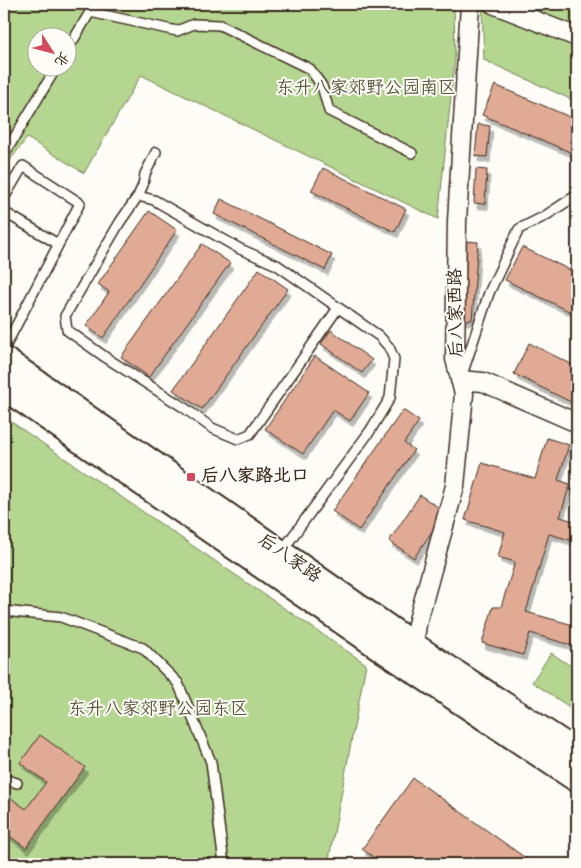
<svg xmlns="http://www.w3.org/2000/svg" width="581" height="868" font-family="'Indie Flower','LXGW WenKai TC',sans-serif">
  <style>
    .green { fill: #b4d690; stroke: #788057; fill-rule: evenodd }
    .building { fill: #e0aa95; stroke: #3b2a1e; filter: url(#shadow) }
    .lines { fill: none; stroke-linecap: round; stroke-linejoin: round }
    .lane-casing { stroke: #3b2a1e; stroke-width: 12 }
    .street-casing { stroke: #3b2a1e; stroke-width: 21 }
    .secondary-casing { stroke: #3b2a1e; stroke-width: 29 }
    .lane { stroke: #fdfcf7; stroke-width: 9 }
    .street { stroke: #fdfcf7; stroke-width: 18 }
    .secondary { stroke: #fdfcf7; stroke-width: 25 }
    .poi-dot { fill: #d1495b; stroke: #fdfcf7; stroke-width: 2 }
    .labels { text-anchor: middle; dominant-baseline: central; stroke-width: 4; stroke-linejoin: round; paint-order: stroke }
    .park-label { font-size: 18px; fill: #59553a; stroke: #fdfcf7 }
    .street-label { font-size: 18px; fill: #3b2a1e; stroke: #fdfcf7 }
    .poi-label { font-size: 18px; font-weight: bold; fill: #3b2a1e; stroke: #fdfcf7; text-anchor: start }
  </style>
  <defs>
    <filter id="shadow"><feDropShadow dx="3" dy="5.5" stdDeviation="0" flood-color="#0004"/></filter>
  </defs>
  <rect width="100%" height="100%" fill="#fdfcf7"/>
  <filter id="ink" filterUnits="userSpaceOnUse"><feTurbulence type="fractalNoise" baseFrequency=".02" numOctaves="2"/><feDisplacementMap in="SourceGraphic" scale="10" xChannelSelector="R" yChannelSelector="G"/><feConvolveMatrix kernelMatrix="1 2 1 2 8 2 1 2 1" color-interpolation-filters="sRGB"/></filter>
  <g filter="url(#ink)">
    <path class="green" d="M4,4H454L455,58L438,219L141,75L84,173L27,138L4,168ZM38,38H68V68H38Z
      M482,4H577V102L484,60Z
      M4,417L366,664L328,864H4Z
      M551,653L577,670V712L532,682Z"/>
    <path class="building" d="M495,85L577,120V155L482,115Z
      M478,124L490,126L487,157L475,156Z
      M323,168L406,209L395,232L311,191Z
      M476,169L487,170L485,204L474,203Z
      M221,199L332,255L325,270L214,214Z
      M149,211L177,230L103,338L86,326L109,292L98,284Z
      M465,241L478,242L472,320L459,319Z
      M202,244L230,263L149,377L121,357Z
      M522,247L570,270L577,255V315L505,280Z
      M259,269L288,289L202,409L173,390Z
      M331,330L372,360L362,373L321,344Z
      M529,343L577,367V405L514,374Z
      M315,356L369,393L350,421L333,410L303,454L265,429Z
      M403,410L419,421L404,443L414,450L359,530L332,511Z
      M547,438L569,445L558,480L570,484L560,517L577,522V542L549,534L526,612L577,626V647L530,633L523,655L482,643L493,607H501L515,562L498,557L505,532L465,520L482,463L535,479Z
      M420,495L445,512L414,558L389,541Z
      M40,735L85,767L26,848L4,832V793L26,809L46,782L20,763Z
      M413,778L534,864H383L362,849Z"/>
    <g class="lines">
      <defs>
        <path id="lane" d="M68,49L90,12L177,31L194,24L220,25L310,69L322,86L329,111L412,153
          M4,155L56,68
          M138,196L143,185L145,174L156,152
          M4,198L23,166L80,203L4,349
          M4,212L58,244
          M462,375L489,293L519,229L545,216L577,195
          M282,551L370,431L390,398L394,359L389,347L379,336L277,265L240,249L154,200L138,196L120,222L65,316L67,330L105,357L183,407L212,428L238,439L250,434L338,308
          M4,611L61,617L143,648L178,683L211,762L224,864
          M4,779L17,783"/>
        <path id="street" d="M493,4L577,37
          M460,380L483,382L577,423
          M414,646L417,624L455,486L464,394L455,359L457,221L470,4"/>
        <path id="secondary" d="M4,360L414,646L577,753
          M4,387L384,650L577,779"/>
      </defs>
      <use href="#lane" class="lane-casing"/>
      <use href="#street" class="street-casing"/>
      <use href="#secondary" class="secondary-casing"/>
      <use href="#lane" class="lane"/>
      <use href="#street" class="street"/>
      <use href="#secondary" class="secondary"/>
    </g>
  </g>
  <rect class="poi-dot" x="186" y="472" width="10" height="10" rx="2.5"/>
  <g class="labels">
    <g class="park-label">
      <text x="366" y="89">东升八家郊野公园南区</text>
      <text x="158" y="710">东升八家郊野公园东区</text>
    </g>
    <g class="street-label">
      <text transform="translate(457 313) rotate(-91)">后八家西路</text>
      <text transform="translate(289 559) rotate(35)">后八家路</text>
    </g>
    <g class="poi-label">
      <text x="201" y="477">后八家路北口</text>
    </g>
  </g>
  <rect width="581" height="868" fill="none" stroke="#fdfcf7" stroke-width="20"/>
  <rect x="10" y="10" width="561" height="848" fill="none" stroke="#3b2a1e" stroke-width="2" filter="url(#ink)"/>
  <g transform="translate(52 52) rotate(126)"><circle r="24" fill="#fdfcf7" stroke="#afa8a0"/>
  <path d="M0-4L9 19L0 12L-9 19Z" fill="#d1495b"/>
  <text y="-8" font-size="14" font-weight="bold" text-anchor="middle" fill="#3b2a1e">北</text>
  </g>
</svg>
